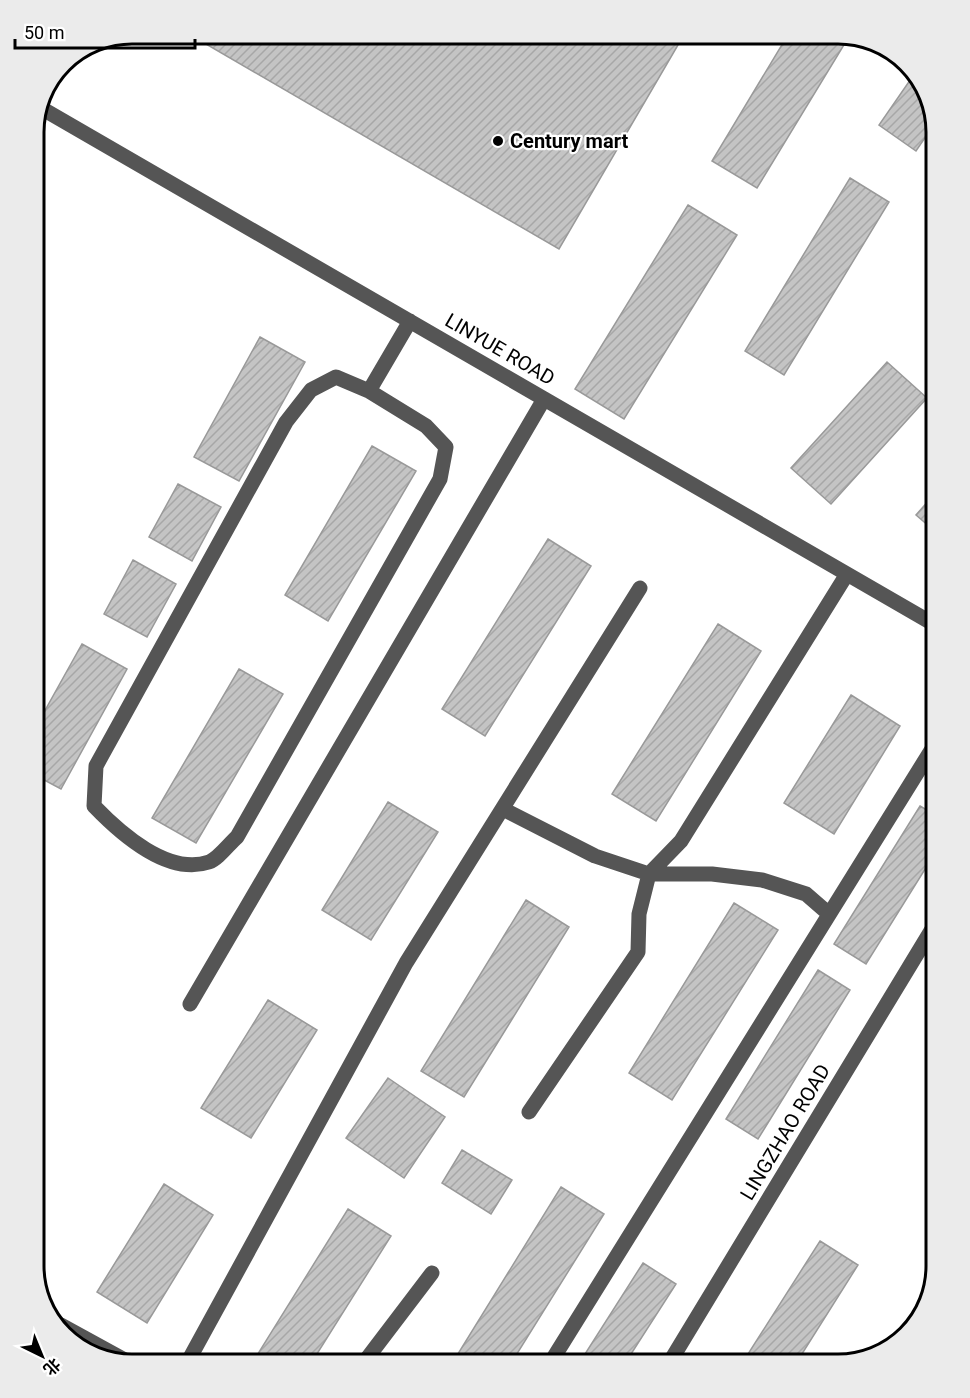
<svg xmlns="http://www.w3.org/2000/svg" width="970" height="1398" font-family="Roboto,'Noto Sans SC',sans-serif">
  <style>
    .building { fill: url(#building-hatch); stroke: #999; stroke-width: 1.5 }
    .lines { fill: none; stroke-linecap: round; stroke-linejoin: round }
    .minor { stroke: #555; stroke-width: 15 }
    .poi-dot { fill: #000; stroke: #fff; stroke-width: 2 }
    .labels { text-anchor: middle; dominant-baseline: central; stroke-width: 4.5; stroke-linejoin: round; paint-order: stroke }
    .poi-label { font-size: 20px; font-weight: bold; fill: #000; stroke: #fff; text-anchor: start }
    .street-label { font-size: 20px; fill: #000; stroke: #fff }
    .rim { fill: none; stroke: #000; stroke-width: 3 }
  </style>
  <defs>
    <pattern id="building-hatch" width="6" height="6" patternUnits="userSpaceOnUse" patternTransform="scale(1.5)"><rect width="6" height="6" fill="#c4c4c4"/><path d="M-1 1l2-2M0 6l6-6M5 7l2-2" fill="none" stroke="#a7a7a7"/></pattern>
  </defs>
  <rect width="100%" height="100%" fill="#fff"/>
  <path class="building" d="M187,33H685L559,249Z
    M789,33L850,35L757,188L712,161Z
    M915,73L924,83L935,123L916,151L879,125Z
    M850,178L889,202L784,375L745,351Z
    M688,205L737,235L624,419L575,389Z
    M260,337L305,362L239,481L194,457Z
    M887,362L927,398L831,504L791,468Z
    M372,446L416,471L328,621L285,595Z
    M178,484L221,507L192,561L149,537Z
    M937,491V533L916,515Z
    M548,539L591,566L485,736L442,709Z
    M133,560L176,584L147,637L104,614Z
    M718,624L761,651L656,821L612,794Z
    M82,644L127,669L61,789L33,774V732Z
    M239,669L283,694L196,843L152,818Z
    M851,695L900,726L834,834L784,803Z
    M388,802L438,832L371,940L322,910Z
    M920,806L937,816V850L866,964L834,944Z
    M526,900L569,927L464,1097L421,1071Z
    M734,903L778,930L672,1100L629,1073Z
    M818,970L850,990L758,1139L726,1119Z
    M268,1000L317,1030L251,1138L201,1108Z
    M388,1078L445,1117L404,1178L346,1138Z
    M462,1150L512,1180L491,1214L442,1183Z
    M164,1184L213,1215L147,1323L97,1292Z
    M561,1187L604,1214L510,1365H469L456,1357Z
    M348,1209L391,1236L310,1365H251Z
    M820,1241L858,1265L795,1365H741Z
    M643,1263L676,1284L624,1365H578Z
    M931,1289L924,1316L899,1340Z"/>
  <g class="lines">
    <path class="minor" d="M41,108L937,626
      M369,391L336,377L311,390L286,422L96,766L94,806C120,833 168,876 209,862C218,859 229,844 237,837L440,479L446,447L426,426L369,391L410,321
      M503,809L595,856L649,874H712L762,880L806,894L829,914
      M190,1004L544,399
      M529,1112L638,952L639,914L649,874L681,841L847,574
      M61,1325L134,1365
      M186,1365L406,963L640,588
      M362,1365L432,1273
      M549,1365L937,741
      M668,1365L937,921"/>
  </g>
  <circle class="poi-dot" cx="498" cy="141" r="6"/>
  <g class="labels">
    <g class="poi-label">
      <text x="510" y="141">Century mart</text>
    </g>
    <g class="street-label">
      <text transform="translate(500 349) rotate(30)">LINYUE ROAD</text>
      <text transform="translate(785 1132) rotate(-59)">LINGZHAO ROAD</text>
    </g>
  </g>
  <path d="M0 0H970V1398H0ZM132 44H838A88 88 0 0 1 926 132V1266A88 88 0 0 1 838 1354H132A88 88 0 0 1 44 1266V132A88 88 0 0 1 132 44Z" fill="#ebebeb" fill-rule="evenodd"/>
  <path class="rim" d="M132 44H838A88 88 0 0 1 926 132V1266A88 88 0 0 1 838 1354H132A88 88 0 0 1 44 1266V132A88 88 0 0 1 132 44Z"/>
  <g transform="translate(42 1356) rotate(137)" stroke="#ffffff" stroke-width="4.5" paint-order="stroke">
  <path d="M0-4.5L10 22L0 15L-10 22Z" fill="#000000"/>
  <text y="-9" font-size="16" font-weight="bold" text-anchor="middle" fill="#000000">北</text>
  </g>
  <path d="M15 39v9h180v-9" fill="none" stroke="#000000" stroke-width="3"/>
  <text x="24" y="39" font-size="18" fill="#000000" stroke="#ffffff" stroke-width="4.5" paint-order="stroke">50 m</text>
</svg>
